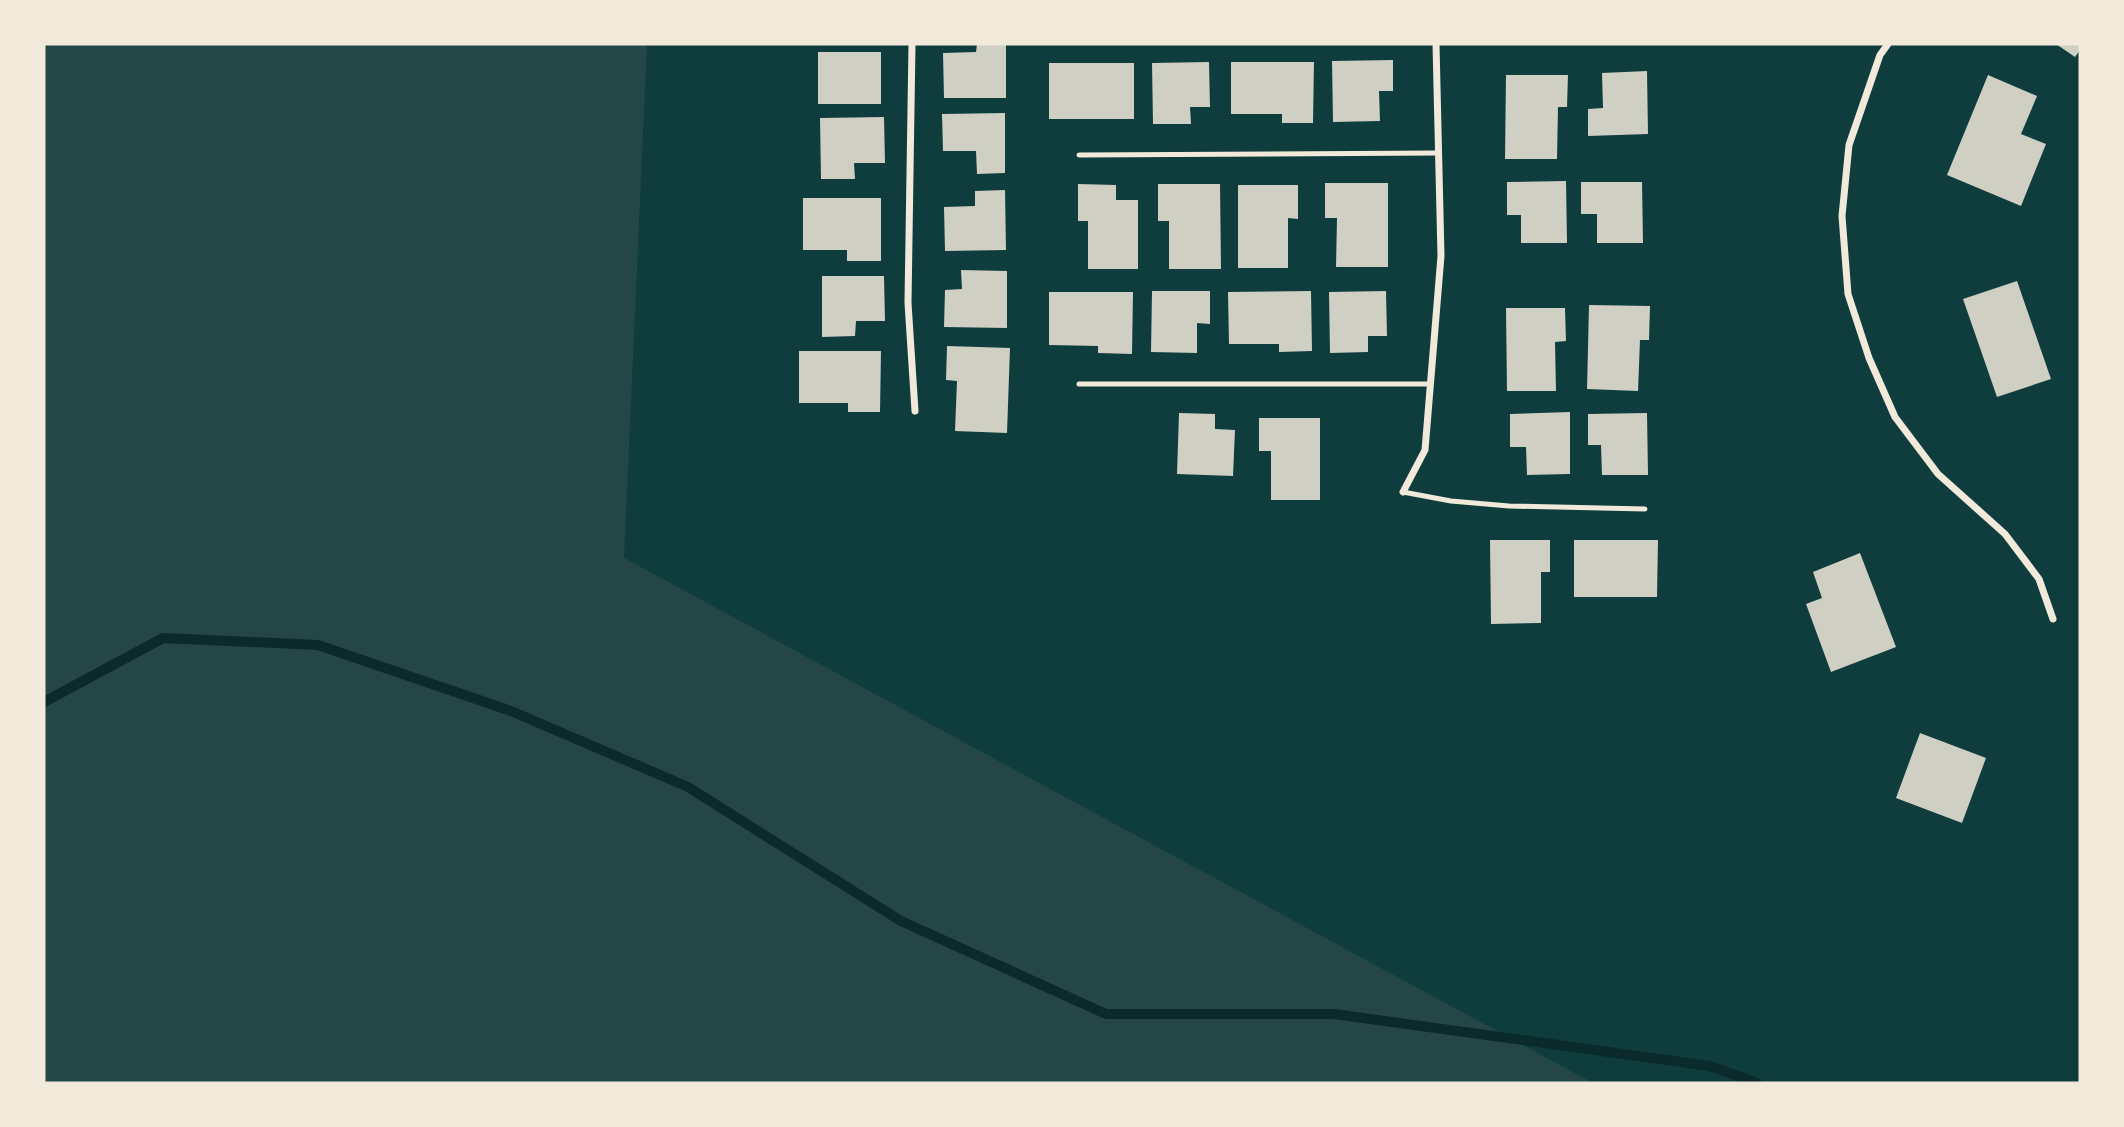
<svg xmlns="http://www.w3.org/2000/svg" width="2124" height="1127" font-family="'Zilla Slab',serif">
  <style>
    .green { fill: #244646 }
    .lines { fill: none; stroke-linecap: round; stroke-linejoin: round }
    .stream { stroke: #0a2a2b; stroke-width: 10 }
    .building { fill: #cfcfc3 }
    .service { stroke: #f1e9da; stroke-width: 5 }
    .minor { stroke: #f1e9da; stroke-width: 7 }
  </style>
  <rect width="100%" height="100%" fill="#0f3d3e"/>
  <path class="green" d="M44,44H647L624,558L1593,1083H44Z"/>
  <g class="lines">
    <path class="stream" d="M44,702L163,638L318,645L511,711L688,787L901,921L1106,1014H1334L1710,1066L1757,1083"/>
  </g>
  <path class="building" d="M977,44H1006V98H944L943,53L976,52Z
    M2056,44H2080V50L2075,57Z
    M818,52H881V104H818Z
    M1393,60V91H1379L1380,121L1333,122L1332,61Z
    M1209,62L1210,107H1190L1191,124H1153L1152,63Z
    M1231,62H1314L1313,123H1282V114H1231Z
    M1049,63H1134V119H1049Z
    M1647,71L1648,134L1588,136V109L1603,108L1602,73Z
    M1506,75H1568L1567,107H1558L1557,159H1505Z
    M1988,75L2037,96L2021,134L2046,144L2021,206L1947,175Z
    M1005,113V173L977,174L976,151H943L942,114Z
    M884,117L885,163H854L855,179H821L820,118Z
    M1566,181L1567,243H1521V215H1507V182Z
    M1581,182H1642L1643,243H1597V214H1581Z
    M1325,183H1388V267H1336L1337,218H1325Z
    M1078,184L1116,185V200H1138V269H1088V221H1078Z
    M1158,184H1220L1221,269H1169V221H1158Z
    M1238,185H1298V219L1288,218V268H1238Z
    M1005,190L1006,250L945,251L944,207L975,206V191Z
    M803,198H881V261H847V250H803Z
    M961,270L1007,271V328L944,327L945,290L962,289Z
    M822,276H884L885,321H856L855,336L822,337Z
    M2017,281L2051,379L1997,397L1963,299Z
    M1152,291H1210V324L1197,323V353L1151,352Z
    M1311,291L1312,351L1279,352V344H1229L1228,292Z
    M1386,291L1387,336H1368V352L1330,353L1329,292Z
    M1049,292H1133L1132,354L1098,353V346L1049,345Z
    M1589,305L1650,306L1649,340H1640L1638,391L1587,389Z
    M1506,308H1565L1566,341L1555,342L1556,391H1507Z
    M947,346L1010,348L1007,433L955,431L957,381L946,380Z
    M799,351H881L880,412H848V403H799Z
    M1570,412V474L1527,475L1526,447H1510V414Z
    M1179,413L1215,414V429L1235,430L1233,476L1177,474Z
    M1647,413L1648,475H1602L1601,445H1588V414Z
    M1259,418H1320V500H1271V451H1259Z
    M1490,540H1550V572H1541V623L1491,624Z
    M1574,540H1658L1657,597H1574Z
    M1860,553L1896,647L1831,672L1806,604L1822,598L1813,572Z
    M1920,733L1986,758L1962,823L1896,798Z"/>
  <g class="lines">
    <path class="service" d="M1079,155L1438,153
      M1079,384H1430
      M1403,492L1451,501L1509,506L1645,509"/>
    <path class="minor" d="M912,44L908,303L915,411
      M1888,44L1880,55L1849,145L1842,216L1848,294L1869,358L1895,417L1938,474L2005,534L2039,579L2053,619
      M1403,492L1425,450L1441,256L1436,44"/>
  </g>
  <rect width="2124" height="1127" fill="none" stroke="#f1e9da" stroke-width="91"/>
</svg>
